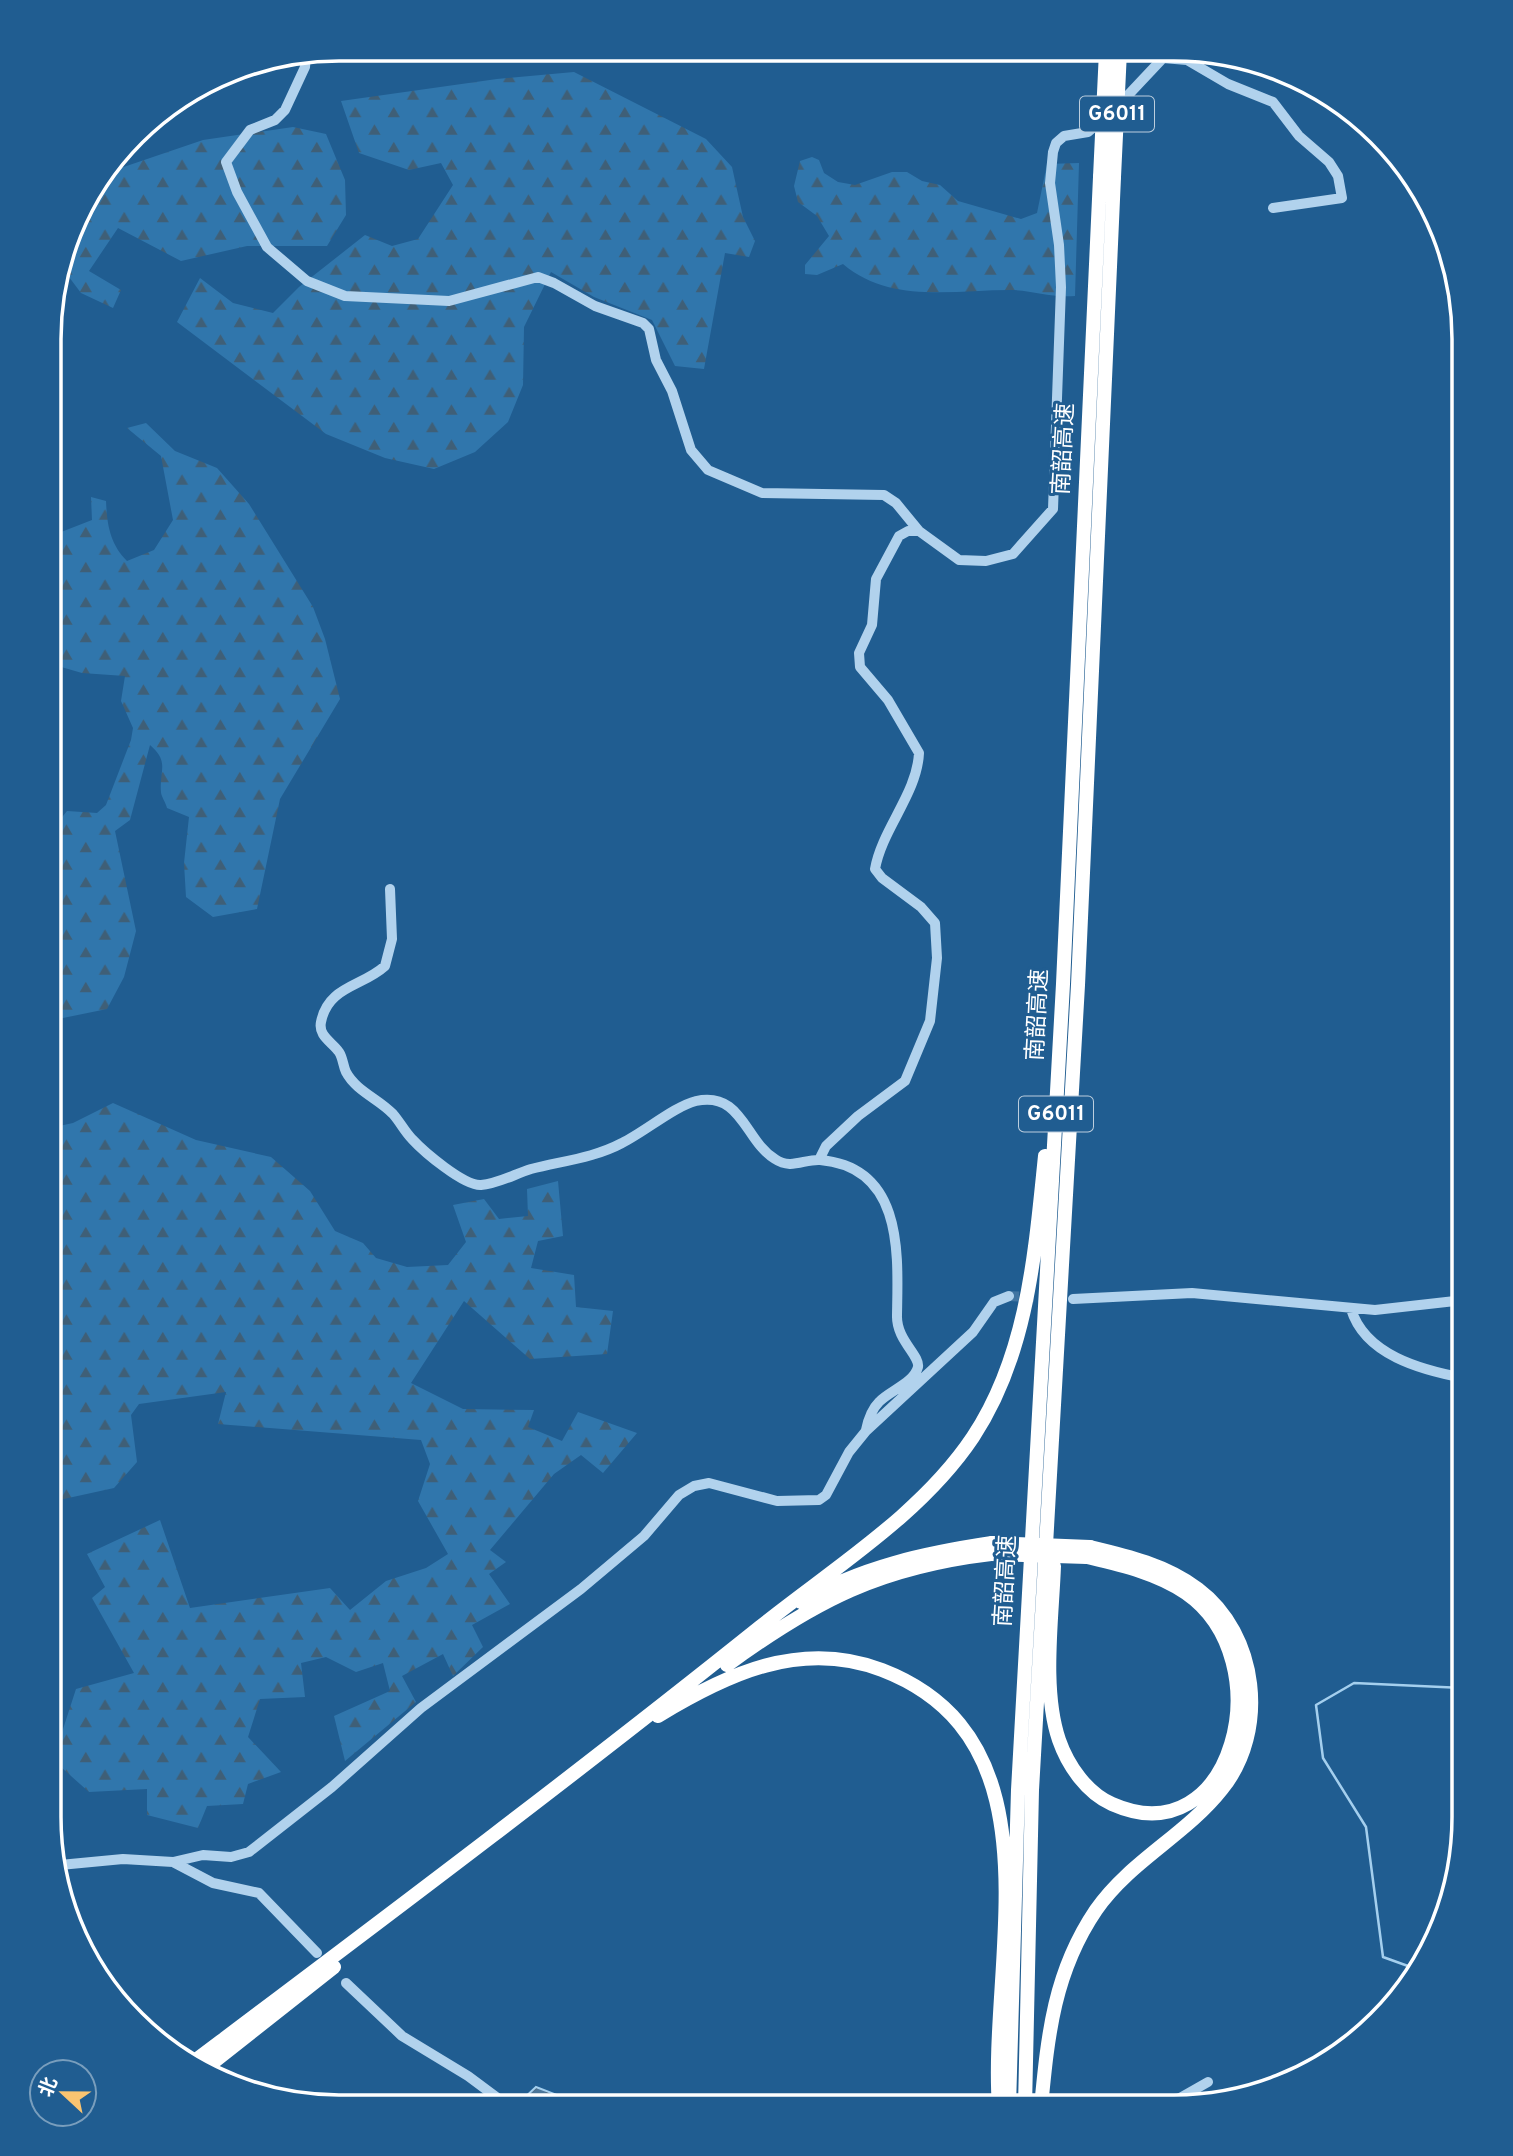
<svg xmlns="http://www.w3.org/2000/svg" width="1513" height="2156" font-family="Overpass,'Noto Sans SC',sans-serif">
  <style>
    .forest { fill: url(#forest-firs) }
    .water { fill: url(#water-waves); stroke: #a4cfee; stroke-width: 2 }
    .lines { fill: none; stroke-linecap: round; stroke-linejoin: round }
    .stream { stroke: #a4cfee; stroke-width: 2.5 }
    .minor-tunnel { stroke: #4175a2; stroke-width: 10; stroke-dasharray: 10 5; stroke-linecap: butt }
    .minor { stroke: #b1d2ed; stroke-width: 10 }
    .highway { stroke: #fff; stroke-width: 14 }
    .highway-bridge { stroke: #fff; stroke-width: 14 }
    .labels { text-anchor: middle; dominant-baseline: central; stroke-width: 6; stroke-linejoin: round; paint-order: stroke }
    .shield { fill: #205d91; stroke: #bccede; stroke-width: 2 }
    .shield-label { font-size: 21px; font-weight: bold; fill: #fff }
    .street-label { font-size: 23px; fill: #fff; stroke: #205d91 }
    .rim { fill: none; stroke: #fff; stroke-width: 3.5 }
  </style>
  <defs>
    <pattern id="forest-firs" width="22" height="20" patternUnits="userSpaceOnUse" patternTransform="scale(1.75)"><rect width="22" height="20" fill="#3076ac"/><path d="M5 1l3.5 6h-7zM16 11l3.5 6h-7z" fill="#3f5f77"/></pattern>
    <pattern id="water-waves" width="16" height="10" patternUnits="userSpaceOnUse" patternTransform="scale(1.75)"><rect width="16" height="10" fill="#4b769a"/><path d="M0 5q4-4 8 0t8 0" fill="none" stroke="#4c5f6f"/></pattern>
  </defs>
  <rect width="100%" height="100%" fill="#205d91"/>
  <path class="forest" d="M574,72L706,139L732,167L743,217L755,241L749,257L725,253L704,369L675,366L652,320L594,297L551,272L524,327L523,385L508,422L475,452L434,469L385,458L326,434L177,322L200,278L233,303L273,313L299,287L365,235L392,246L418,239L453,185L441,163L409,170L359,153L341,101L497,79Z
    M293,127L326,134L345,180L346,215L327,246H247L181,261L118,228L89,271L121,290L113,308L81,293L63,269L88,195L106,173L203,140Z
    M812,157L819,160L824,173L838,182L855,185L892,172H907L922,181L940,185L958,201L1021,219L1037,213L1047,164L1079,163L1075,296C1050,298 1033,290 1010,290C953,290 890,304 843,264L817,275L805,274V265L829,236L817,216L798,202L794,186L800,161Z
    M146,423L175,451L217,468L249,504L313,607L325,639L340,699L280,799L257,909L213,917L186,897L184,863L189,817L167,808C166,803 161,796 161,792C159,771 170,762 150,745L130,820L115,831L136,931L124,977L107,1009L58,1019L50,1032L51,831L67,811L97,813L106,805L131,740L133,728L121,701L125,676L82,673L51,664V536L92,520L91,497L106,501C107,525 110,544 127,561L154,550L173,520L161,456L127,428Z
    M113,1103L196,1140L271,1157L310,1191L335,1231L363,1243L376,1258L407,1267L448,1265L466,1242L453,1205L484,1199L499,1219L528,1216L527,1189L558,1181L563,1236L538,1241L531,1268L574,1275L576,1307L613,1311L607,1354L530,1359L464,1301L411,1383L463,1409L534,1410L528,1427L562,1441L578,1412L637,1433L603,1473L581,1455L554,1474L490,1550L506,1562L489,1574L510,1604L472,1625L483,1647L453,1676L443,1654L402,1676L416,1702L345,1761L334,1716L390,1691L383,1663L356,1672L326,1657L301,1663L305,1697L260,1699L248,1737L281,1772L248,1784L243,1804L207,1806L198,1828L147,1815V1789L89,1792L53,1760L76,1689L134,1673L92,1598L105,1587L87,1554L160,1520L190,1608L330,1588L350,1610L386,1581L426,1568L448,1554L418,1501L430,1464L421,1440L218,1424L226,1392L139,1404L131,1415L137,1462L114,1488L50,1502V1128L73,1123Z"/>
  <path class="water" d="M536,2087L557,2095L567,2105H523L521,2101Z"/>
  <g class="lines">
    <path class="stream" d="M1419,1970L1383,1957L1366,1827L1323,1758L1316,1705L1354,1683L1463,1688"/>
    <path class="minor-tunnel" d="M1009,1296L1051,1298"/>
    <path class="minor" d="M1137,51L1163,58
      M306,55L305,67L285,110L275,120L250,130L226,162L237,192L267,247L307,281L345,296L449,301L538,277L554,283L595,306L643,323L649,329L656,360L672,391L691,450L708,470L762,493L884,495L896,503L919,531
      M1115,109L1163,58L1187,60L1228,84L1273,102L1299,136L1329,162L1338,176L1342,198L1273,208
      M390,889L392,939L385,966C362,987 328,986 321,1022C318,1036 332,1042 339,1052C343,1058 343,1066 346,1072C356,1091 379,1099 393,1114C400,1122 405,1132 412,1139C424,1152 464,1186 481,1185C497,1184 515,1174 531,1169C562,1161 594,1158 622,1143C643,1133 675,1106 696,1101C742,1091 745,1141 775,1159C791,1170 804,1159 820,1160C904,1167 898,1255 897,1315C896,1340 920,1355 918,1367C914,1383 889,1391 879,1402C872,1409 868,1420 866,1430
      M819,1160L826,1146L858,1116L905,1081L930,1021L937,958L935,923L921,907L882,878L875,869C882,829 917,794 919,753L888,700L860,667L859,653L872,625L876,579L899,536L908,531H919L959,560L986,561L1013,554L1053,509L1061,287L1059,245L1050,183L1053,152L1056,143L1064,136L1088,132L1104,118
      M1073,1299L1192,1293L1375,1310L1464,1300
      M1351,1309C1365,1355 1421,1370 1464,1378
      M173,1862L213,1883L259,1893L317,1953
      M60,1865L123,1859L173,1862L203,1855L231,1857L249,1852L332,1787L421,1708L581,1589L644,1536L679,1495L694,1486L709,1483L777,1501L819,1500L826,1495L849,1452L866,1431L973,1332L994,1302L1009,1296
      M346,1983L402,2036L468,2076L507,2105
      M1164,2107L1208,2082"/>
    <path class="highway" d="M1054,1566C1052,1619 1042,1690 1059,1740C1068,1766 1087,1793 1112,1804C1234,1858 1283,1660 1186,1593C1157,1573 1121,1565 1087,1557
      M801,1602C860,1567 925,1553 992,1543
      M727,1665C816,1600 881,1567 991,1554
      M658,1716C727,1674 801,1639 882,1670C1064,1740 988,1960 999,2107
      M192,2063C382,1920 574,1776 760,1627C832,1569 921,1515 973,1437C1028,1354 1035,1252 1045,1156
      M206,2068L334,1967
      M1009,2107L1018,1790L1063,984L1100,177
      M1025,2107L1032,1790L1078,985L1114,177
      M1041,2107C1048,2034 1054,1972 1096,1910C1130,1861 1186,1835 1222,1789C1269,1731 1258,1634 1198,1589C1166,1565 1128,1556 1090,1547"/>
    <path class="highway-bridge" d="M1100,177L1106,51
      M1114,177L1120,51
      M992,1543L1090,1547
      M991,1554L1087,1557"/>
  </g>
  <g class="labels">
    <g class="shield">
      <rect x="1080" y="96.5" width="74" height="35" rx="5"/>
      <rect x="1019" y="1096.5" width="74" height="35" rx="5"/>
    </g>
    <g class="shield-label">
      <text x="1117" y="114">G6011</text>
      <text x="1056" y="1114">G6011</text>
    </g>
    <g class="street-label">
      <text transform="translate(1065 449) rotate(-87)">南韶高速</text>
      <text transform="translate(1039 1015) rotate(-87)">南韶高速</text>
      <text transform="translate(1007 1581) rotate(-87)">南韶高速</text>
    </g>
  </g>
  <path d="M0 0H1513V2156H0ZM339 61H1174A278 278 0 0 1 1452 339V1817A278 278 0 0 1 1174 2095H339A278 278 0 0 1 61 1817V339A278 278 0 0 1 339 61Z" fill="#205d91" fill-rule="evenodd"/>
  <path class="rim" d="M339 61H1174A278 278 0 0 1 1452 339V1817A278 278 0 0 1 1174 2095H339A278 278 0 0 1 61 1817V339A278 278 0 0 1 339 61Z"/>
  <g transform="translate(63 2093) rotate(292)"><circle r="33" fill="#205d91" stroke="#799ebd" stroke-width="2"/>
  <path d="M0-5L12 26L0 18L-12 26Z" fill="#fac471"/>
  <text y="-10" font-size="19" font-weight="bold" text-anchor="middle" fill="#ffffff">北</text>
  </g>
</svg>
